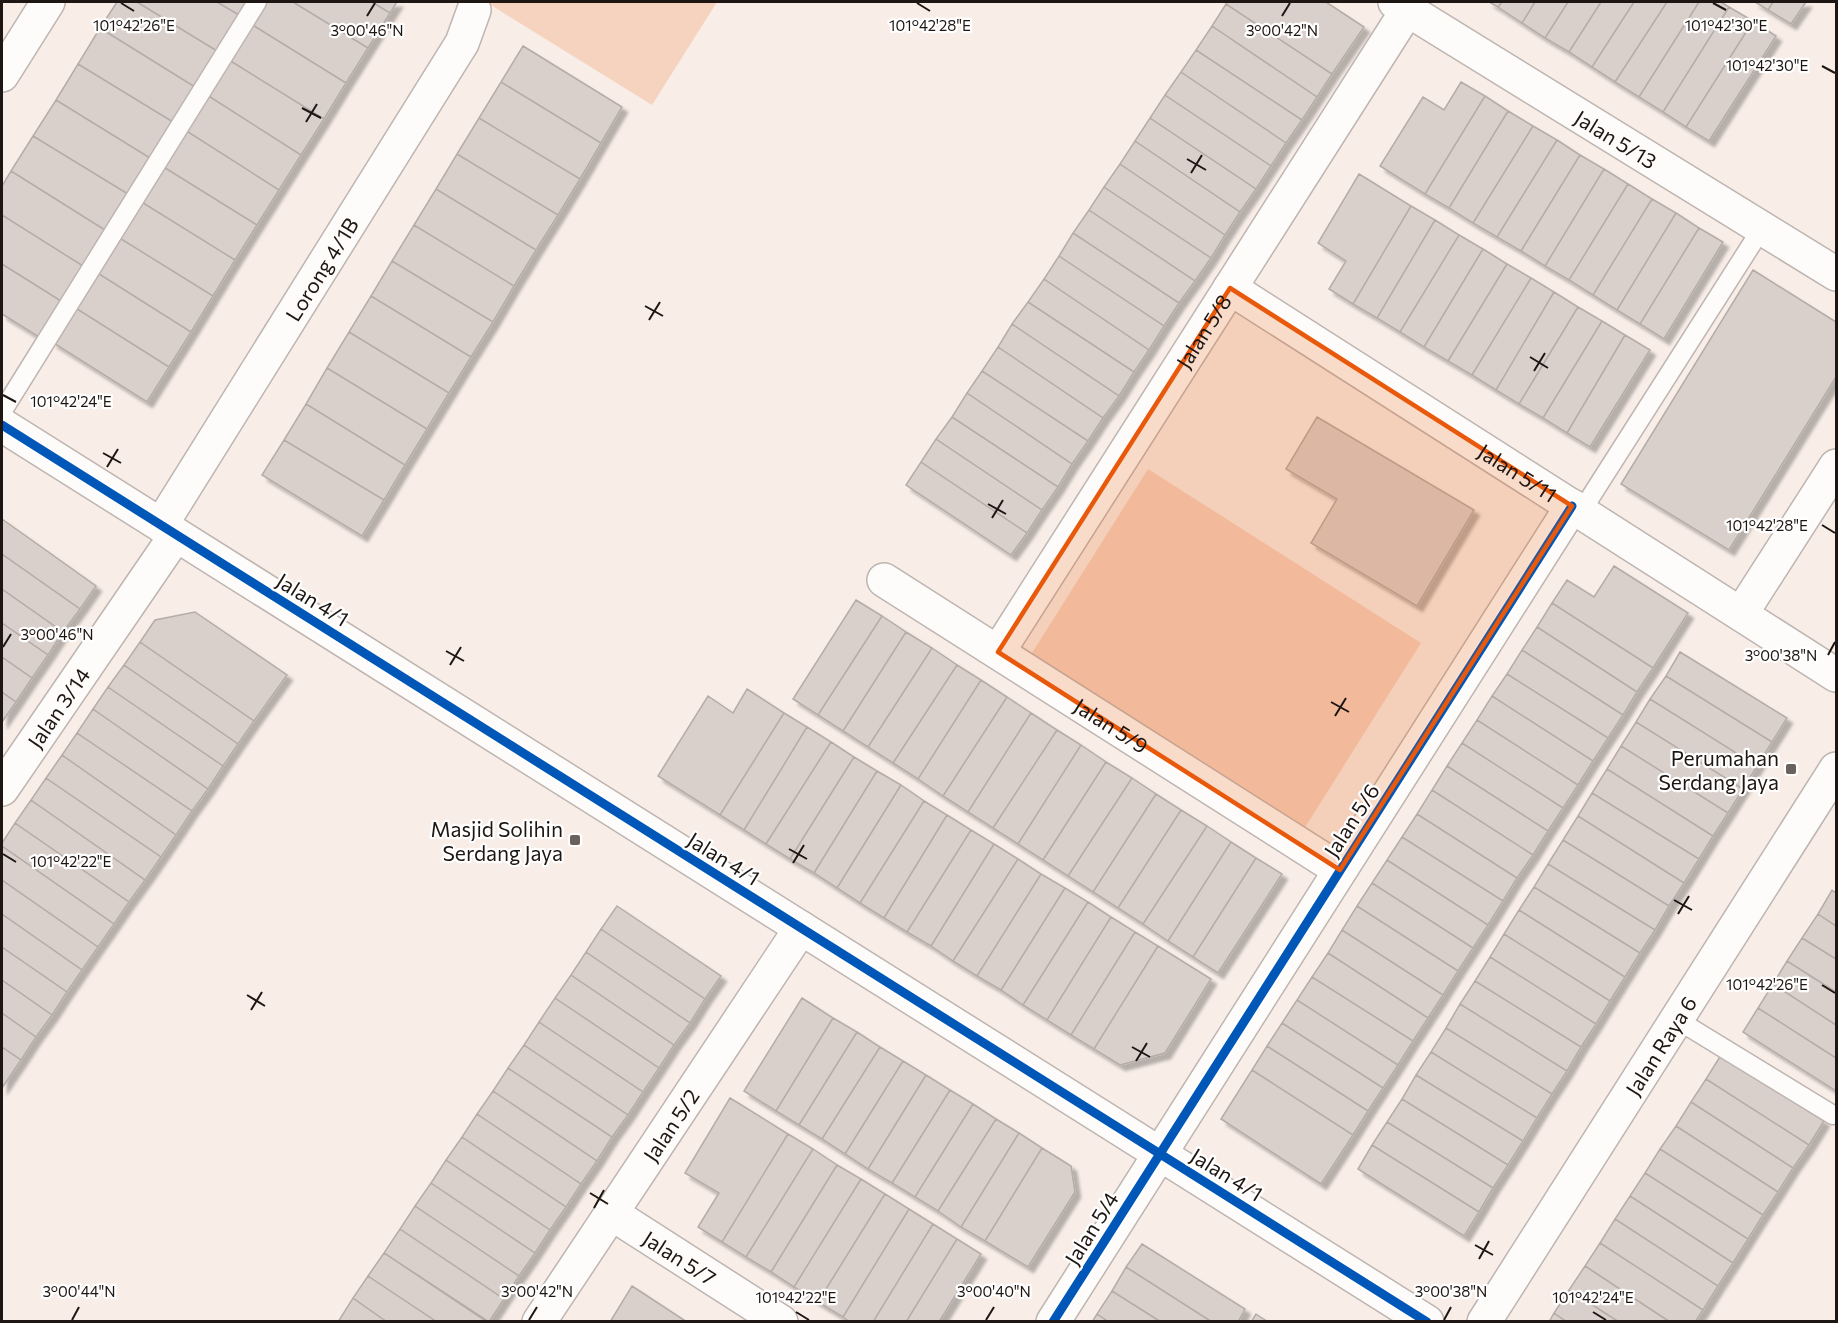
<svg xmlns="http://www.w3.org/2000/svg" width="1838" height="1323" font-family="Commissioner,sans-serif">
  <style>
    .green { fill: #f5d3bf }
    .building { fill: #dad0cb; stroke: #b5aca7; stroke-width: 1.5; filter: url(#shadow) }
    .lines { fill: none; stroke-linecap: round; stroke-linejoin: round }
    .service-casing { stroke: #beb5b1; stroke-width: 21 }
    .minor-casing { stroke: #beb5b1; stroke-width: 36 }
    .tertiary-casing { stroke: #beb5b1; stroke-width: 36 }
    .service { stroke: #fefcfb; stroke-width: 18 }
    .minor { stroke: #fefcfb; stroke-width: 33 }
    .tertiary { stroke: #fefcfb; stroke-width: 33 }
    .cycleway-casing { stroke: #fff; stroke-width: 13 }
    .cycleway { stroke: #0057b8; stroke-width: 9 }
    .marked { fill: #e8590c; fill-opacity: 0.2; stroke: #e8590c; stroke-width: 4.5; stroke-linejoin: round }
    .ticks { fill: none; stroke: #1e1612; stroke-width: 2 }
    .poi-dot { fill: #6a615d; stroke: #fff; stroke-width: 2 }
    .labels { text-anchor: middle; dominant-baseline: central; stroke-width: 4.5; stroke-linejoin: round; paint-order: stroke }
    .street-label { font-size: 21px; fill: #1e1612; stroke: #fff }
    .poi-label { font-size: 21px; fill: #1e1612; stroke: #fff; text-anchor: end }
    .ticks-label { font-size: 15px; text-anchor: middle; fill: #1e1612; stroke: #fff; stroke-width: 4.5; stroke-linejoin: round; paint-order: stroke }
  </style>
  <defs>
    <filter id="shadow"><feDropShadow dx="5.5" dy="5.5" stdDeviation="1.5" flood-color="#0004"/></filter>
  </defs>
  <rect width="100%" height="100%" fill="#f8ede7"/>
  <path class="green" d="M486,2H717L652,105Z
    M1148,469L1421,643L1304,829L1030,656Z"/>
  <path class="building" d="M117,2H137L217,51L195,87L100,28Z
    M137,2H217L239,15L217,51Z
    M217,2H248L239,15Z
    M265,2H293L368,48L346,83L251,24Z
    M293,2H372L390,13L368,48Z
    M372,2H397L390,13Z
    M1228,2H1326L1364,27L1332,74L1226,4Z
    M1489,2H1502L1498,7Z
    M1502,2H1535L1522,23L1498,7Z
    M1535,2H1568L1545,38L1522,23Z
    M1568,2H1601L1569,52L1545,38Z
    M1601,2H1634L1592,67L1569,52Z
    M1634,2H1667L1615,82L1592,67Z
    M1667,2H1699L1639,97L1615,82Z
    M1699,2H1721L1729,7L1663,112L1639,97Z
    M1755,2H1773L1768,10Z
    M1773,2H1806L1791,24L1768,10Z
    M1226,4L1332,74L1317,97L1212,26Z
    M1729,7L1753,21L1686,127L1663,112Z
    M1753,21L1776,36L1709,141L1686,127Z
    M251,24L346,83L324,119L229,60Z
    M1212,26L1317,97L1302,120L1196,50Z
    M100,28L195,87L173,122L78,64Z
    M523,46L622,107L601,143L501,82Z
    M1196,50L1302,120L1286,143L1181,72Z
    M229,60L324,119L301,155L207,95Z
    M78,64L173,122L150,158L56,100Z
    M1181,72L1286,143L1271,166L1165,95Z
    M501,82L601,143L580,179L479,118Z
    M1461,82L1485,96L1425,194L1380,166L1423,97L1444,110Z
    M207,95L301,155L279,190L185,130Z
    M1165,95L1271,166L1256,189L1150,118Z
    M1485,96L1508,111L1449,208L1425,194Z
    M56,100L150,158L128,194L33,136Z
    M1508,111L1533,126L1473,223L1449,208Z
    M479,118L580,179L558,215L457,154Z
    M1150,118L1256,189L1240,212L1135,141Z
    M1533,126L1557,140L1497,237L1473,223Z
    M185,130L279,190L257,225L162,166Z
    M33,136L128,194L105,230L11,171Z
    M1557,140L1580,155L1521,251L1497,237Z
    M1135,141L1240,212L1225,235L1120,164Z
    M457,154L558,215L536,250L436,189Z
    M1580,155L1604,169L1545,266L1521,251Z
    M1120,164L1225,235L1211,258L1104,187Z
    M162,166L257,225L235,260L140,201Z
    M1604,169L1628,184L1569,280L1545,266Z
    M11,171L105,230L83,266L2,215V186Z
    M1359,174L1411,206L1353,304L1329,289L1346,261L1318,243Z
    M1628,184L1652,199L1593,295L1569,280Z
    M1104,187L1211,258L1195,281L1089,210Z
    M436,189L536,250L514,286L414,225Z
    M1652,199L1676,213L1617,310L1593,295Z
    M140,201L235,260L213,296L118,237Z
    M1411,206L1435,220L1377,318L1353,304Z
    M1089,210L1195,281L1179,303L1073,233Z
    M1676,213L1699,228L1640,324L1617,310Z
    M2,215L83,266L61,301L2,264Z
    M1435,220L1459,235L1400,332L1377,318Z
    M414,225L514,286L493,322L392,261Z
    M1699,228L1723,242L1664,339L1640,324Z
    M1073,233L1179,303L1164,326L1059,256Z
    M1459,235L1483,249L1424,347L1400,332Z
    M118,237L213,296L191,332L96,272Z
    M1483,249L1507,264L1448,361L1424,347Z
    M1059,256L1164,326L1149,350L1044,279Z
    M392,261L493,322L471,357L371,296Z
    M2,264L61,301L39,337L2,314Z
    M1507,264L1531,278L1472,375L1448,361Z
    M1753,270L1836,322V377L1729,550L1621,484Z
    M96,272L191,332L169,367L74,307Z
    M1531,278L1554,292L1496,390L1472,375Z
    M1044,279L1149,350L1134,372L1028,302Z
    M1554,292L1578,307L1519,404L1496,390Z
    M371,296L471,357L449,393L349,332Z
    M1028,302L1134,372L1119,396L1012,324Z
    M74,307L169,367L147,402L52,342Z
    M1578,307L1602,321L1543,418L1519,404Z
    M1602,321L1625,335L1567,433L1543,418Z
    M1012,324L1119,396L1103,418L998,347Z
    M349,332L449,393L427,429L327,368Z
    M1625,335L1650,350L1590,447L1567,433Z
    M998,347L1103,418L1088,441L982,371Z
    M327,368L427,429L405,465L306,404Z
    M982,371L1088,441L1072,464L967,393Z
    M967,393L1072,464L1058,487L952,417Z
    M306,404L405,465L384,500L284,440Z
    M952,417L1058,487L1042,510L936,439Z
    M1317,417L1474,510L1417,606L1311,543L1337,499L1286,469Z
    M936,439L1042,510L1027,533L921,462Z
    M284,440L384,500L362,536L262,475Z
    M921,462L1027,533L1011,555L906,485Z
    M2,519L96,586L80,609L2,554Z
    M2,554L80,609L63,632L2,589Z
    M1614,566L1688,613L1653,668L1552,603L1567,580L1594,597Z
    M2,589L63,632L48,655L2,623Z
    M856,600L882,616L818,715L793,699Z
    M1552,603L1653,668L1637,692L1537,627Z
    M195,612L287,675L254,721L140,642L155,620Z
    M882,616L906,632L843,731L818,715Z
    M2,623L48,655L32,678L2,657Z
    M1537,627L1637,692L1623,715L1522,650Z
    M906,632L932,648L868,747L843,731Z
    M140,642L254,721L238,744L124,665Z
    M932,648L957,665L893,763L868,747Z
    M1522,650L1623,715L1608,738L1507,674Z
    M1680,652L1787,718L1772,742L1666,676Z
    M2,657L32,678L16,702L2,692Z
    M124,665L238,744L223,766L108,687Z
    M957,665L981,680L918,779L893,763Z
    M1507,674L1608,738L1593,761L1492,696Z
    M1666,676L1772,742L1757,766L1650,699Z
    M981,680L1007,697L943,796L918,779Z
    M108,687L223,766L208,789L93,709Z
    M747,689L784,713L720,815L658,776L708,696L733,713Z
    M2,692L16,702L2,722Z
    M1492,696L1593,761L1578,785L1477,720Z
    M1007,697L1031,713L968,812L943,796Z
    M1650,699L1757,766L1743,789L1636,722Z
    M93,709L208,789L192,811L77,733Z
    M784,713L807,727L744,830L720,815Z
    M1031,713L1057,730L993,828L968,812Z
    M1477,720L1578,785L1563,808L1462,743Z
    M1636,722L1743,789L1728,813L1621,746Z
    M807,727L831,742L766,844L744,830Z
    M1057,730L1081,745L1018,844L993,828Z
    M77,733L192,811L176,835L62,755Z
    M831,742L854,757L790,859L766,844Z
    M1462,743L1563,808L1548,831L1447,766Z
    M1081,745L1106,762L1043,860L1018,844Z
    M1621,746L1728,813L1713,836L1607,769Z
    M62,755L176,835L161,857L46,778Z
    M854,757L877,771L814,873L790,859Z
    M1106,762L1132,778L1068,876L1043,860Z
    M1447,766L1548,831L1533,855L1432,790Z
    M1607,769L1713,836L1699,859L1592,793Z
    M877,771L901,785L837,888L814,873Z
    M46,778L161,857L145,880L31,800Z
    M1132,778L1156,794L1093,892L1068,876Z
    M901,785L924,801L860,903L837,888Z
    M1432,790L1533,855L1517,878L1417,814Z
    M1592,793L1699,859L1684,883L1578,816Z
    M1156,794L1181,810L1118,908L1093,892Z
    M31,800L145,880L129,902L15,823Z
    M924,801L947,815L884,918L860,903Z
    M1181,810L1207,826L1143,924L1118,908Z
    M1417,814L1517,878L1503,901L1402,837Z
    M947,815L971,830L907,932L884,918Z
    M1578,816L1684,883L1669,906L1563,840Z
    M15,823L129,902L114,924L2,846V843Z
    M1207,826L1231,842L1168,941L1143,924Z
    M971,830L994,844L931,946L907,932Z
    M1402,837L1503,901L1488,925L1387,860Z
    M1563,840L1669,906L1655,930L1548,864Z
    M1231,842L1256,858L1193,957L1168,941Z
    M994,844L1018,859L953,961L931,946Z
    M2,846L114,924L98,947L2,880Z
    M1256,858L1282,874L1218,973L1193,957Z
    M1018,859L1041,874L977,976L953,961Z
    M1387,860L1488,925L1473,948L1372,883Z
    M1548,864L1655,930L1640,953L1534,887Z
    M1041,874L1065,888L1001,990L977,976Z
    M2,880L98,947L82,970L2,914Z
    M1372,883L1473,948L1458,971L1357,906Z
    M1534,887L1640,953L1625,977L1519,910Z
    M1065,888L1088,902L1023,1005L1001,990Z
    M1832,890L1836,893V926L1818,914Z
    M1088,902L1111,917L1047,1020L1023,1005Z
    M617,906L721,976L705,999L601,929Z
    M1357,906L1458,971L1443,995L1342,930Z
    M1519,910L1625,977L1610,1001L1504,934Z
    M2,914L82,970L67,992L2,947Z
    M1818,914L1836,926V959L1802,938Z
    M1111,917L1135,932L1071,1035L1047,1020Z
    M601,929L705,999L690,1023L586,952Z
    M1342,930L1443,995L1428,1018L1328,953Z
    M1135,932L1158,946L1094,1049L1071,1035Z
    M1504,934L1610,1001L1596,1024L1490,957Z
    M1802,938L1836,959V992L1787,961Z
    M1158,946L1211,979L1165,1053L1120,1065L1094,1049Z
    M2,947L67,992L52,1015L2,980Z
    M586,952L690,1023L674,1045L571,975Z
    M1328,953L1428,1018L1413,1041L1312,977Z
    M1490,957L1596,1024L1581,1047L1475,981Z
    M1787,961L1836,992V1025L1773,984Z
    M571,975L674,1045L659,1068L555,998Z
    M1312,977L1413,1041L1398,1065L1297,1000Z
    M2,980L52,1015L36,1037L2,1013Z
    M1475,981L1581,1047L1567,1071L1460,1004Z
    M1773,984L1836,1025V1058L1758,1008Z
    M555,998L659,1068L643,1092L539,1022Z
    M802,998L833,1018L776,1111L744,1091Z
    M1297,1000L1398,1065L1383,1088L1282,1023Z
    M1460,1004L1567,1071L1552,1094L1446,1028Z
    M1758,1008L1836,1058V1091L1743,1032Z
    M2,1013L36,1037L21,1060L2,1047Z
    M833,1018L857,1032L799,1125L776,1111Z
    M539,1022L643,1092L628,1115L524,1045Z
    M1282,1023L1383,1088L1368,1111L1267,1046Z
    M1446,1028L1552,1094L1537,1118L1431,1052Z
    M857,1032L880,1047L822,1139L799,1125Z
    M524,1045L628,1115L612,1137L508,1068Z
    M1267,1046L1368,1111L1353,1135L1252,1070Z
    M2,1047L21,1060L2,1088Z
    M880,1047L903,1061L845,1154L822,1139Z
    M1431,1052L1537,1118L1523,1141L1416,1075Z
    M1721,1055L1824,1121L1809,1145L1706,1079Z
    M903,1061L926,1075L868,1169L845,1154Z
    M508,1068L612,1137L597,1161L493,1091Z
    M1252,1070L1353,1135L1321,1184L1221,1119Z
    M926,1075L950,1090L892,1183L868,1169Z
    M1416,1075L1523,1141L1508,1165L1402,1099Z
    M1706,1079L1809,1145L1793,1168L1691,1102Z
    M950,1090L973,1104L915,1197L892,1183Z
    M493,1091L597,1161L581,1184L477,1114Z
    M730,1098L788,1134L722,1242L698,1227L719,1193L685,1173Z
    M1402,1099L1508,1165L1493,1188L1387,1122Z
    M1691,1102L1793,1168L1778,1192L1676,1126Z
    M973,1104L996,1119L938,1211L915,1197Z
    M477,1114L581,1184L566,1207L462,1137Z
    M996,1119L1019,1133L961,1227L938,1211Z
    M1387,1122L1493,1188L1479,1212L1372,1145Z
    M1676,1126L1778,1192L1763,1215L1660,1149Z
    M1019,1133L1042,1148L985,1241L961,1227Z
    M788,1134L813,1149L746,1257L722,1242Z
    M462,1137L566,1207L550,1230L446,1160Z
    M1372,1145L1479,1212L1464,1236L1358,1169Z
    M1042,1148L1071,1166L1075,1192L1028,1267L985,1241Z
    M813,1149L837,1165L771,1272L746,1257Z
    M1660,1149L1763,1215L1748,1239L1645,1173Z
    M446,1160L550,1230L535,1253L431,1183Z
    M837,1165L861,1179L794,1287L771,1272Z
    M1645,1173L1748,1239L1733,1263L1630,1196Z
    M861,1179L885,1194L818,1302L794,1287Z
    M431,1183L535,1253L519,1276L415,1206Z
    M885,1194L909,1209L843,1317L818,1302Z
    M1630,1196L1733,1263L1718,1286L1615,1219Z
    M415,1206L519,1276L504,1299L400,1229Z
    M909,1209L933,1224L873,1322H850L843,1317Z
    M1615,1219L1718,1286L1703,1310L1600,1243Z
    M933,1224L957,1239L906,1322H873Z
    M400,1229L504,1299L489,1322L384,1253Z
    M957,1239L981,1254L939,1322H906Z
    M1600,1243L1703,1310L1695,1322H1670L1585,1266Z
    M1142,1244L1245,1309L1238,1322H1212L1126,1267Z
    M384,1253L487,1322H437L368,1276Z
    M1585,1266L1670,1322H1619L1569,1290Z
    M1126,1267L1212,1322H1161L1112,1291Z
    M368,1276L437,1322H387L353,1298Z
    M632,1286L687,1322H610Z
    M1569,1290L1619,1322H1567L1554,1313Z
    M1112,1291L1161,1322H1109L1097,1314Z
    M353,1298L387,1322H338Z
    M1554,1313L1567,1322H1549Z
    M1097,1314L1109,1322H1092Z
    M1256,1314L1268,1322H1251Z"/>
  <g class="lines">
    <defs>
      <path id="service" d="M2,412L257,2
        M1581,512L1762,228
        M1676,1019L1833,1115"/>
      <g id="minor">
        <path id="s1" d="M1395,2L1836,274"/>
        <path d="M2,75L48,2"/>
        <path id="s2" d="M1230,288L1836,675"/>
        <path d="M2,425L1427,1322"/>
        <path id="s3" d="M161,525L462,43L474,10"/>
        <path id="s4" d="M884,580L1340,870"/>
        <path d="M1741,614L1836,466"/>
        <path id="s5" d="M998,652L1408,9"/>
        <path id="s6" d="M2,789L176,535"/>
        <path id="s7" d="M611,1213L781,1322"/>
        <path id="s8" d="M539,1322L801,928"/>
        <path d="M1053,1322L1572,506"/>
      </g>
      <g id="tertiary">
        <path id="s9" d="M1484,1322L1836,769"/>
      </g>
    </defs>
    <use href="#service" class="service-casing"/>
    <use href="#minor" class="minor-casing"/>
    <use href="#tertiary" class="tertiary-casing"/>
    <use href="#service" class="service"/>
    <use href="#minor" class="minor"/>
    <use href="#tertiary" class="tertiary"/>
    <defs>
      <path id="cycleway" d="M2,425L1427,1322
        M1053,1322L1572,506"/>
    </defs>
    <use href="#cycleway" class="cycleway-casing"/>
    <use href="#cycleway" class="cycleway"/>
  </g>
  <path class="marked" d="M1230,288L1572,506L1340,870L998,652Z"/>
  <path class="ticks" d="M121,3L134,11M917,3L930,11M1713,3L1726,10M367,16L375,3M1282,16L1290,3M1822,66L1835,73M302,108L321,118M306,122L317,104M1187,159L1206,170M1191,173L1202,155M645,306L663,316M649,320L660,302M1530,357L1548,368M1534,371L1545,353M3,395L16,402M103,453L121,463M107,467L118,449M988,504L1006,514M992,518L1003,500M1822,525L1835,533M3,647L11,634M446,651L464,661M1828,655L1835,642M450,665L461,647M1331,702L1349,712M1335,716L1346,698M789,849L807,859M3,854L16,862M793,863L804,845M1674,900L1692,910M1678,914L1689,896M1822,985L1835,993M247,995L265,1006M251,1010L262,992M1132,1047L1150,1057M1136,1061L1147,1043M590,1193L608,1204M594,1208L604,1190M1475,1245L1493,1255M1479,1259L1489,1241M796,1312L809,1320M1593,1312L1606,1320M72,1320L79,1307M529,1320L537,1307M986,1320L994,1307M1444,1320L1451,1307"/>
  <g class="poi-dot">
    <rect x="1785" y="763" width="12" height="12" rx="3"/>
    <rect x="569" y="834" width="12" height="12" rx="3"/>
  </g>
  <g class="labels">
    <g class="street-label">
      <text stroke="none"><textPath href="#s1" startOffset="260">Jalan 5/13</textPath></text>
      <text stroke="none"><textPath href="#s3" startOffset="302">Lorong 4/1B</textPath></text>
      <text stroke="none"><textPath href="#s5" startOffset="381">Jalan 5/8</textPath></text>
      <text stroke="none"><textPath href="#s2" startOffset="342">Jalan 5/11</textPath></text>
      <text transform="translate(313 599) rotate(32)">Jalan 4/1</text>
      <text stroke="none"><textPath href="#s6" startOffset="99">Jalan 3/14</textPath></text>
      <text stroke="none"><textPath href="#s4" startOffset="270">Jalan 5/9</textPath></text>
      <text transform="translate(1351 820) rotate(-57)">Jalan 5/6</text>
      <text transform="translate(724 858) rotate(32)">Jalan 4/1</text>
      <text stroke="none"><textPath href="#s9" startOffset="328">Jalan Raya 6</textPath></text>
      <text stroke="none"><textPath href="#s8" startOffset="237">Jalan 5/2</textPath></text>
      <text transform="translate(1227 1174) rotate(32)">Jalan 4/1</text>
      <text transform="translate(1091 1228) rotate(-58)">Jalan 5/4</text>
      <text stroke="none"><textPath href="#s7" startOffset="82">Jalan 5/7</textPath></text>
    </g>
    <g class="poi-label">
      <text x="1779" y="757">Perumahan<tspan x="1779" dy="24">Serdang Jaya</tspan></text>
      <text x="563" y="828">Masjid Solihin<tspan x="563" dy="24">Serdang Jaya</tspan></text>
    </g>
  </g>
  <g class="ticks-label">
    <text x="134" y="31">101°42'26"E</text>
    <text x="930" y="31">101°42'28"E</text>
    <text x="1726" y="31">101°42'30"E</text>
    <text x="367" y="36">3°00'46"N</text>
    <text x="1282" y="36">3°00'42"N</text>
    <text x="1767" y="71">101°42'30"E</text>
    <text x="71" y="407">101°42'24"E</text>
    <text x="1767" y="531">101°42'28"E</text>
    <text x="57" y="640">3°00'46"N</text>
    <text x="1781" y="661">3°00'38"N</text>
    <text x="71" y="867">101°42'22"E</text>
    <text x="1767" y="990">101°42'26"E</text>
    <text x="79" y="1297">3°00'44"N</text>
    <text x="537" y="1297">3°00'42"N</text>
    <text x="994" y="1297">3°00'40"N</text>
    <text x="1451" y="1297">3°00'38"N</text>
    <text x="796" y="1303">101°42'22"E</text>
    <text x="1593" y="1303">101°42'24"E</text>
  </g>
  <rect width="1838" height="1323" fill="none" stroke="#1e1612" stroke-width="6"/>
</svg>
